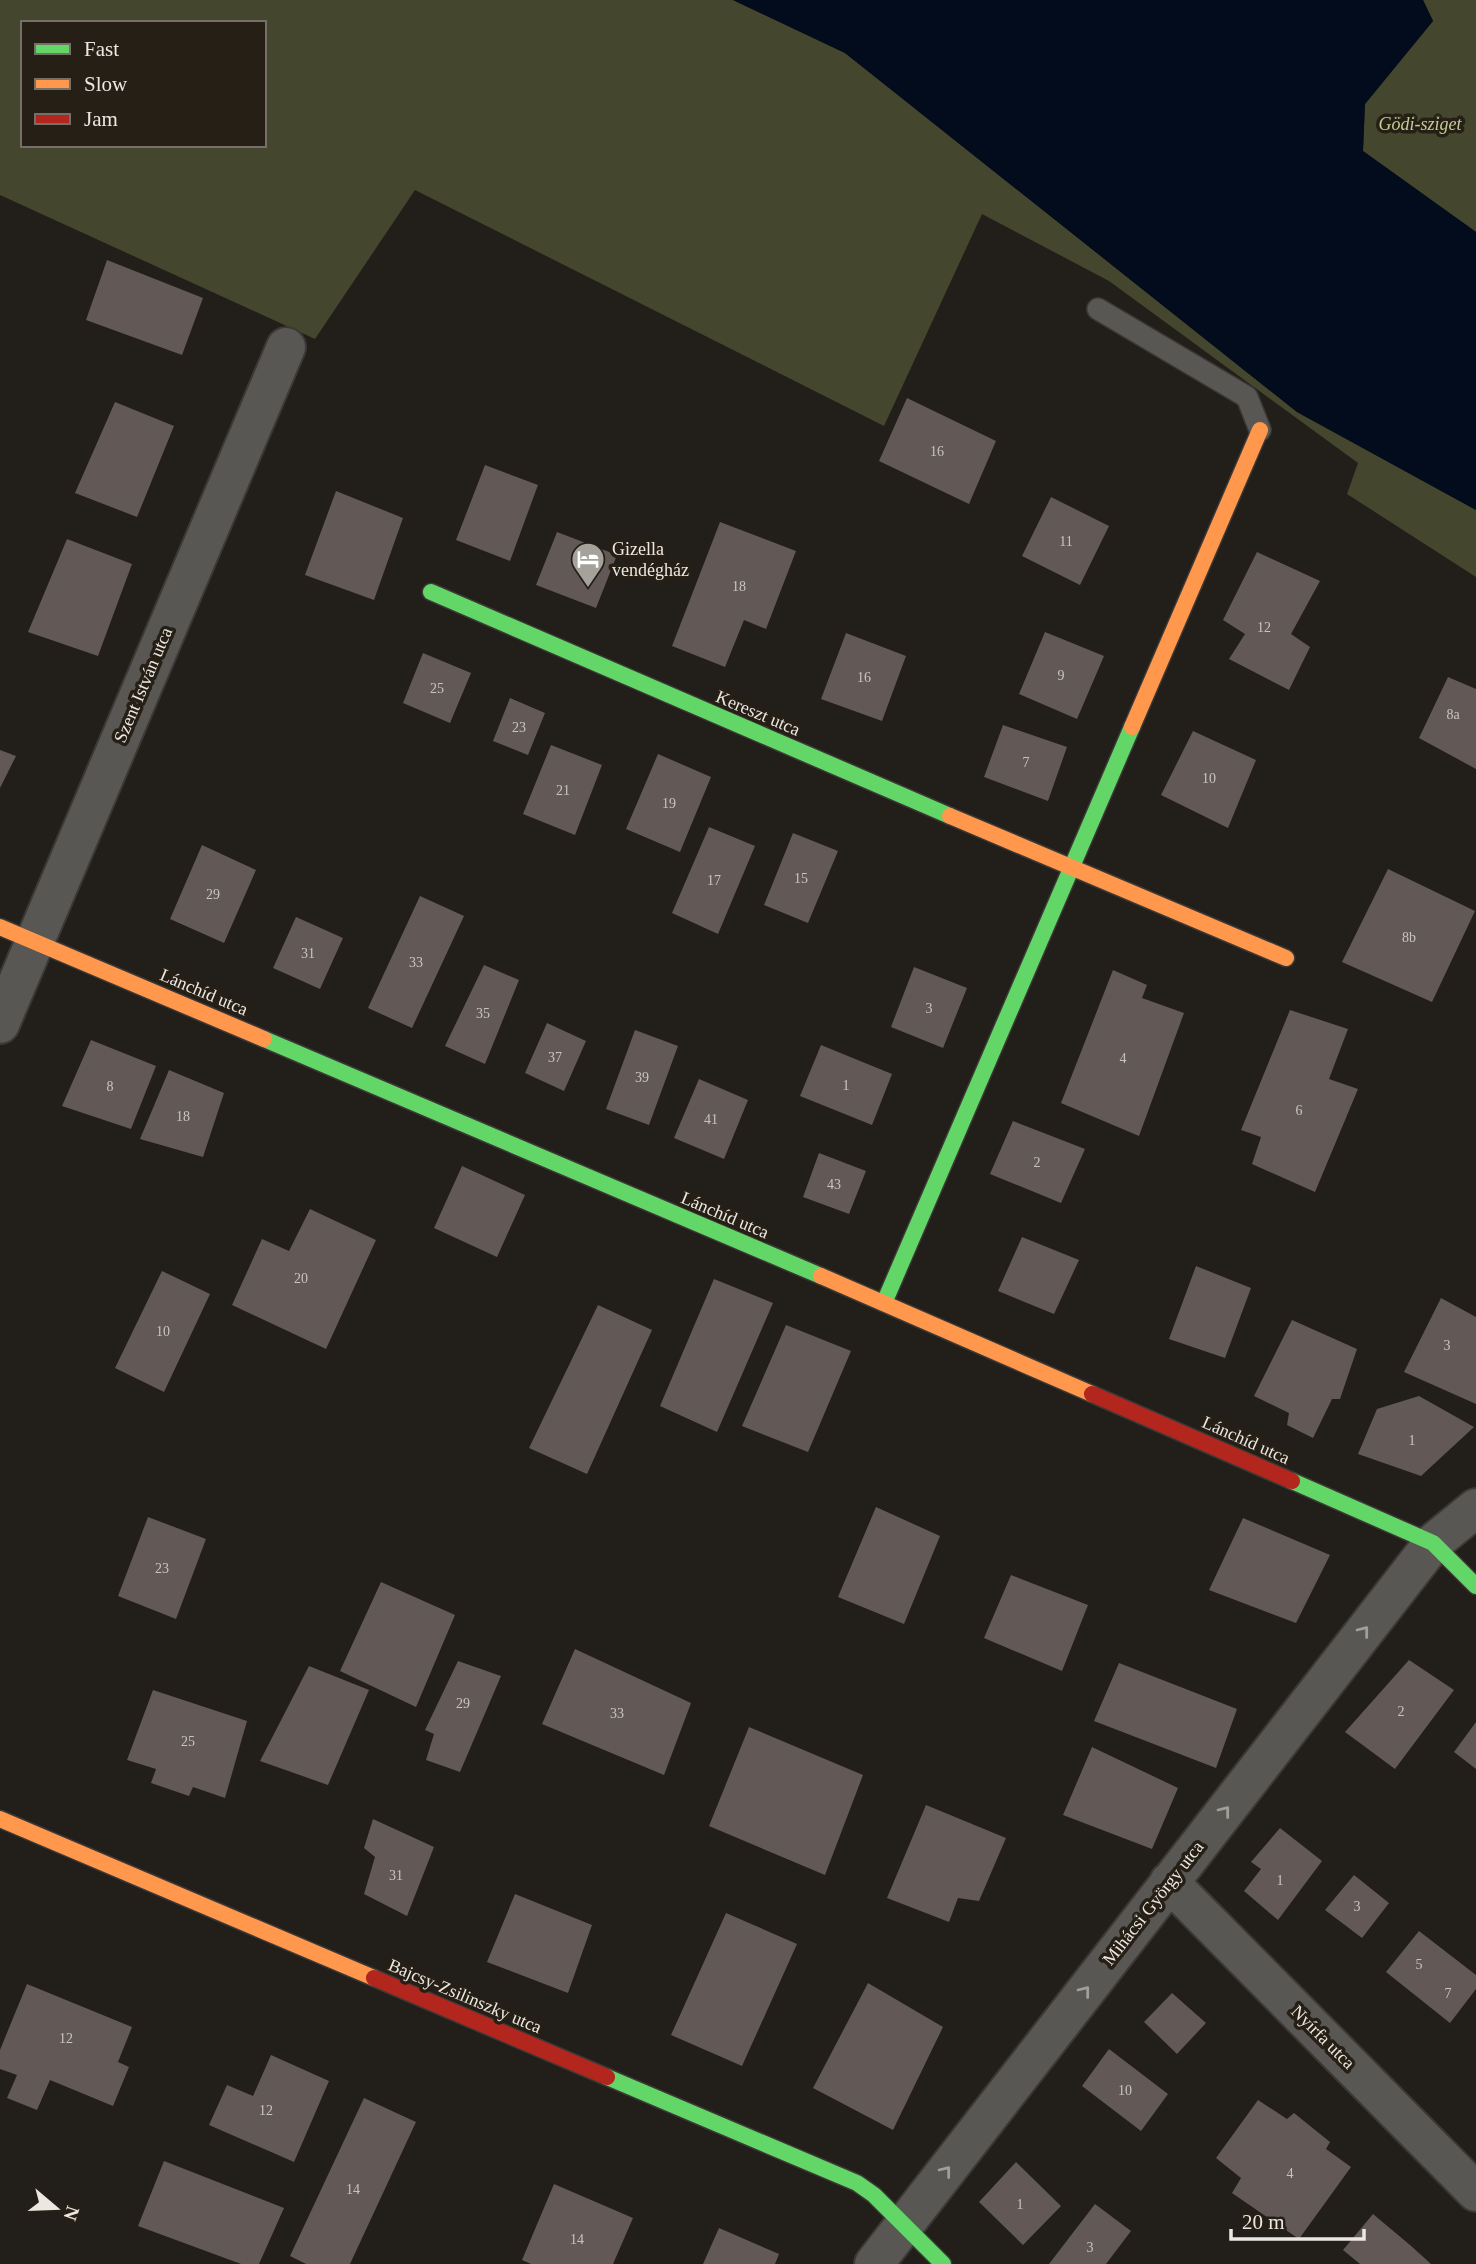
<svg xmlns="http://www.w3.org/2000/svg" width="1476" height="2264" font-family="'Times New Roman',serif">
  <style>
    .forest { fill: #44472d; fill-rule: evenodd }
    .water { fill: #030c1c }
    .building { fill: #625956 }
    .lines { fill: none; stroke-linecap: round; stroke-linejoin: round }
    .lane-casing { stroke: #3c3836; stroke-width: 24 }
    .street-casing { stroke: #3c3836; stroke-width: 42 }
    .fast-casing { stroke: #3c3836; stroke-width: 19 }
    .slow-casing { stroke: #3c3836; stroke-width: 19 }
    .jam-casing { stroke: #3c3836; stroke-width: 19 }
    .lane { stroke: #595754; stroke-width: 21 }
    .street { stroke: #595754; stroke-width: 38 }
    .fast { stroke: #63d668; stroke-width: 16 }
    .slow { stroke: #ff974d; stroke-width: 16 }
    .jam { stroke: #b3261e; stroke-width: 16 }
    .oneway { stroke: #a29f9a }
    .labels { text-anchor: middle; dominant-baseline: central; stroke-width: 7; stroke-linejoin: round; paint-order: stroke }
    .number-label { font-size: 14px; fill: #c9c4be }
    .park-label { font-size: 18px; font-style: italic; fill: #c4cc94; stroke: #251f16 }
    .poi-label { font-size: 18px; fill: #ebe7e1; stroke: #251f16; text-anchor: start }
    .street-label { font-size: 18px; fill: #ebe7e1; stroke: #251f16 }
  </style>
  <rect width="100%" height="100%" fill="#221e1a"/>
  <path class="forest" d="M0,0H733L845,53L1297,412L1476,510V577L1347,494L1358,463L1109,281L982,214L884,426L415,190L315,339L0,195ZM23,23H264V145H23Z
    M1423,0H1476V232L1363,151L1365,104L1433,21Z"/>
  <path class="water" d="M733,0H1423L1433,21L1365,104L1363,151L1476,232V510L1297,412L845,53Z"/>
  <path class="building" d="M107,260L203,298L182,355L86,320Z
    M907,398L996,441L969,504L879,461Z
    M115,402L174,426L137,517L75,493Z
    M485,465L538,485L510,561L456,540Z
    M336,491L403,518L374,600L305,575Z
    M1051,497L1109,526L1080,585L1022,556Z
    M720,522L796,551L766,629L744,620L725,667L672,646Z
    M557,532L617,555L596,608L536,585Z
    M67,539L132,564L98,656L28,632Z
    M1257,552L1320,581L1291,634L1310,647L1289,690L1229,659L1245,634L1223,620Z
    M1045,632L1104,656L1077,719L1019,694Z
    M846,633L906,656L882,721L821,699Z
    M423,653L471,673L450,723L403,703Z
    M1448,677L1476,689V769L1419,738Z
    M510,698L545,713L528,755L493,741Z
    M1003,725L1067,747L1048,801L984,777Z
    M1193,731L1256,760L1228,828L1161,795Z
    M551,745L602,765L575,835L523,814Z
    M0,750L16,756L0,788Z
    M658,754L711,777L680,852L626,829Z
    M709,827L755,846L718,934L672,913Z
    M793,833L838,851L808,923L764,905Z
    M202,845L256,870L224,943L170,919Z
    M1388,869L1475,911L1432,1002L1342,962Z
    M420,896L464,916L412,1028L368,1008Z
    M296,917L343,938L320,989L273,968Z
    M484,965L519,980L485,1064L445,1046Z
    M914,967L967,988L943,1048L891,1027Z
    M1113,970L1147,985L1142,998L1184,1013L1139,1136L1061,1103Z
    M1290,1010L1348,1029L1329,1079L1358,1089L1315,1192L1252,1164L1261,1137L1241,1130Z
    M547,1023L586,1041L564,1091L525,1073Z
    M635,1030L678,1046L649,1125L606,1109Z
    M91,1040L156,1066L131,1129L62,1106Z
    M821,1045L892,1074L872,1125L800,1096Z
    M169,1070L224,1093L203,1157L140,1139Z
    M699,1079L748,1100L724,1159L674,1138Z
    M1013,1121L1085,1149L1061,1203L990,1174Z
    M819,1153L866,1171L849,1214L803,1197Z
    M462,1166L525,1195L497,1257L434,1228Z
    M310,1209L376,1240L326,1349L232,1305L262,1239L289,1251Z
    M1022,1237L1079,1260L1054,1314L998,1291Z
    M1196,1266L1251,1288L1225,1358L1169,1339Z
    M162,1271L210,1294L164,1392L115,1368Z
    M714,1279L773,1303L717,1432L660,1406Z
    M1441,1298L1476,1317V1404L1404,1372Z
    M598,1305L652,1330L587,1474L529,1448Z
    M1292,1320L1357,1349L1340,1399H1332L1313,1438L1287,1425L1289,1413L1254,1396Z
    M786,1325L851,1351L808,1452L742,1426Z
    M1419,1396L1474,1427L1421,1476L1358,1454L1377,1409Z
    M876,1507L940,1536L904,1624L838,1597Z
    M148,1517L206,1539L176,1619L118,1596Z
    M1243,1518L1330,1555L1296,1623L1209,1590Z
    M1011,1575L1088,1605L1062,1671L984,1638Z
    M381,1582L455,1615L416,1707L340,1671Z
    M575,1649L691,1703L664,1775L542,1724Z
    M1409,1660L1454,1690L1395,1769L1345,1732Z
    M458,1661L501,1676L460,1772L426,1760L434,1734L425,1730Z
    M1119,1663L1237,1709L1216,1768L1094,1721Z
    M309,1666L369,1690L328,1785L260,1761Z
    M153,1690L247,1721L225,1798L193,1787L189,1796L151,1783L156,1769L127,1760Z
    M1476,1722V1769L1454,1752Z
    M749,1727L863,1775L825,1875L709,1826Z
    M1092,1747L1178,1788L1152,1849L1063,1815Z
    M926,1805L1006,1838L979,1901L958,1898L949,1922L887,1898Z
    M373,1819L434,1847L407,1916L364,1894L375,1857L364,1848Z
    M1280,1828L1322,1861L1278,1920L1244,1891L1261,1869L1251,1862Z
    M1354,1875L1389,1903L1362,1938L1325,1910Z
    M515,1894L592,1925L568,1993L487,1962Z
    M726,1913L797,1944L742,2066L671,2035Z
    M1419,1931L1476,1975V1989L1450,2023L1386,1972Z
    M868,1983L943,2027L893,2130L813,2088Z
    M27,1984L132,2027L118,2062L129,2067L113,2106L50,2080L37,2110L7,2098L17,2075L0,2069V2050Z
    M1172,1993L1206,2023L1177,2054L1144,2022Z
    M1109,2049L1168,2094L1141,2131L1082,2086Z
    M271,2055L329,2081L294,2162L209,2125L227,2085L253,2096Z
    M364,2098L416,2122L350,2264H306L290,2256Z
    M1258,2100L1287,2119L1294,2113L1330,2142L1326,2149L1351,2167L1299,2239L1232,2193L1241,2178L1216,2158Z
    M164,2161L284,2208L259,2264H241L138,2226Z
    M1016,2162L1061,2206L1023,2245L979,2202Z
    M554,2184L633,2218L613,2264H531L522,2260Z
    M1095,2204L1131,2231L1106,2264H1049Z
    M1373,2214L1410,2245L1431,2264H1360L1343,2250Z
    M719,2228L779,2254L775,2264H703Z"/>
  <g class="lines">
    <defs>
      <path id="lane" d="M1098,309L1247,397L1260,430"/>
      <path id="street" d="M0,1024L286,347
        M1169,1882L1476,2192
        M874,2264L1433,1543L1476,1508"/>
      <path id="fast" d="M431,592L950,816
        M264,1039L821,1276
        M884,1303L1132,727
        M1292,1481L1433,1543L1476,1586
        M607,2077L857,2183L874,2195L943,2264"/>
      <path id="slow" d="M1132,727L1260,430
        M950,816L1286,958
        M0,927L264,1039
        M821,1276L1092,1394
        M0,1819L374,1978"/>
      <path id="jam" d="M1092,1394L1292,1481
        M374,1978L607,2077"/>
    </defs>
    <use href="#lane" class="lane-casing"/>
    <use href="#street" class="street-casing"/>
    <use href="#fast" class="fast-casing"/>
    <use href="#slow" class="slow-casing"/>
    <use href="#jam" class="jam-casing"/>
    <use href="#lane" class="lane"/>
    <use href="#street" class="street"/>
    <use href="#fast" class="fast"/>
    <use href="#slow" class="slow"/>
    <use href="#jam" class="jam"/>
  </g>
  <defs><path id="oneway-chevron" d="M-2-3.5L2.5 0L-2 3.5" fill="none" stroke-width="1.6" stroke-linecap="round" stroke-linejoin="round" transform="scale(1.75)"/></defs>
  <g class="oneway">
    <use href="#oneway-chevron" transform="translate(1364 1631) rotate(-52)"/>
    <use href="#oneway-chevron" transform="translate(1225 1811) rotate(-52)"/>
    <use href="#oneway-chevron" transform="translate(1085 1991) rotate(-52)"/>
    <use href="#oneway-chevron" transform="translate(946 2171) rotate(-52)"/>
  </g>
  <defs>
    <symbol id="hotel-pin" viewBox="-11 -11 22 30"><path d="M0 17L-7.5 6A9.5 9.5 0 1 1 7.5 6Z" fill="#a5a19b" stroke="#251f16"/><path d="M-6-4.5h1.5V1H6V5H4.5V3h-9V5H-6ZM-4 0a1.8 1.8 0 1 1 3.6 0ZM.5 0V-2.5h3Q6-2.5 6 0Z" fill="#fff"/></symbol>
  </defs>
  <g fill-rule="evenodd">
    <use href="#hotel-pin" x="569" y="540" width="38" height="52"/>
  </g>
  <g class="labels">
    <g class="number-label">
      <text x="937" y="451">16</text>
      <text x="1066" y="541">11</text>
      <text x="739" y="586">18</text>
      <text x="1264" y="627">12</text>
      <text x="1061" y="675">9</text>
      <text x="864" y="677">16</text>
      <text x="437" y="688">25</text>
      <text x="1453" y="714">8a</text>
      <text x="519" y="727">23</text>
      <text x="1026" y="762">7</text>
      <text x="1209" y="778">10</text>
      <text x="563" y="790">21</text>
      <text x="669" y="803">19</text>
      <text x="801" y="878">15</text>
      <text x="714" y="880">17</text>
      <text x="213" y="894">29</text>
      <text x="1409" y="937">8b</text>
      <text x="308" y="953">31</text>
      <text x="416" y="962">33</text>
      <text x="929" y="1008">3</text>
      <text x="483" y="1013">35</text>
      <text x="555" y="1057">37</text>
      <text x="1123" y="1058">4</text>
      <text x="642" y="1077">39</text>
      <text x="846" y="1085">1</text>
      <text x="110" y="1086">8</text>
      <text x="1299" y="1110">6</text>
      <text x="183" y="1116">18</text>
      <text x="711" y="1119">41</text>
      <text x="1037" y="1162">2</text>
      <text x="834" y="1184">43</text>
      <text x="301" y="1278">20</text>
      <text x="163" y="1331">10</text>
      <text x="1447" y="1345">3</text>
      <text x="1412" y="1440">1</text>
      <text x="162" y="1568">23</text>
      <text x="463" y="1703">29</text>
      <text x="1401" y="1711">2</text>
      <text x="617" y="1713">33</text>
      <text x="188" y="1741">25</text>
      <text x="396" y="1875">31</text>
      <text x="1280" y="1880">1</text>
      <text x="1357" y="1906">3</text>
      <text x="1419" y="1964">5</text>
      <text x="1448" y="1993">7</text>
      <text x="66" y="2038">12</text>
      <text x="1125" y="2090">10</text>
      <text x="266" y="2110">12</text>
      <text x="1290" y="2173">4</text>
      <text x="353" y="2189">14</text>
      <text x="1020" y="2204">1</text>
      <text x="577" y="2239">14</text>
      <text x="1090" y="2247">3</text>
    </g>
    <g class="park-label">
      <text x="1420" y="124">Gödi-sziget</text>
    </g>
    <g class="poi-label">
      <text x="612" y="549">Gizella<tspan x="612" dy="21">vendégház</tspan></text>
    </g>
    <g class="street-label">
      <text transform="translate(143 685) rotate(-67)">Szent István utca</text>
      <text transform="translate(758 713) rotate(23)">Kereszt utca</text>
      <text transform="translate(204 992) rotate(23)">Lánchíd utca</text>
      <text transform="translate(725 1215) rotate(23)">Lánchíd utca</text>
      <text transform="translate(1246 1440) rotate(24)">Lánchíd utca</text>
      <text transform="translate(1153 1903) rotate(-52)">Mihácsi György utca</text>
      <text transform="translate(465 1996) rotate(23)">Bajcsy-Zsilinszky utca</text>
      <text transform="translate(1323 2037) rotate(45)">Nyírfa utca</text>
    </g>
  </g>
  <rect x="21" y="21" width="245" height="126" fill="#251f16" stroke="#746f67" stroke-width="2"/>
  <rect x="35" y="44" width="35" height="10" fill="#63d668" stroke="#746f67" stroke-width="2"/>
  <text x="84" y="56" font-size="21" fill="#ebe7e1">Fast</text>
  <rect x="35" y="79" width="35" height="10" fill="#ff974d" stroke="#746f67" stroke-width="2"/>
  <text x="84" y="91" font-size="21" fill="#ebe7e1">Slow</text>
  <rect x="35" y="114" width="35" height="10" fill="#b3261e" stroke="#746f67" stroke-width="2"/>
  <text x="84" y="126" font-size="21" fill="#ebe7e1">Jam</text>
  <g transform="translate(56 2208) rotate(109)" stroke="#251f16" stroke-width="5" paint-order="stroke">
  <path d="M0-5L12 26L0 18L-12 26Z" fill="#ebe7e1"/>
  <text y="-10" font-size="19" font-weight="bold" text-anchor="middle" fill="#ebe7e1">N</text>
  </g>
  <path d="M1231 2229v10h133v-10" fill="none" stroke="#ebe7e1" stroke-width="3.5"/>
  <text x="1242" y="2229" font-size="21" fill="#ebe7e1" stroke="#251f16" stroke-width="5" paint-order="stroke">20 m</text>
</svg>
